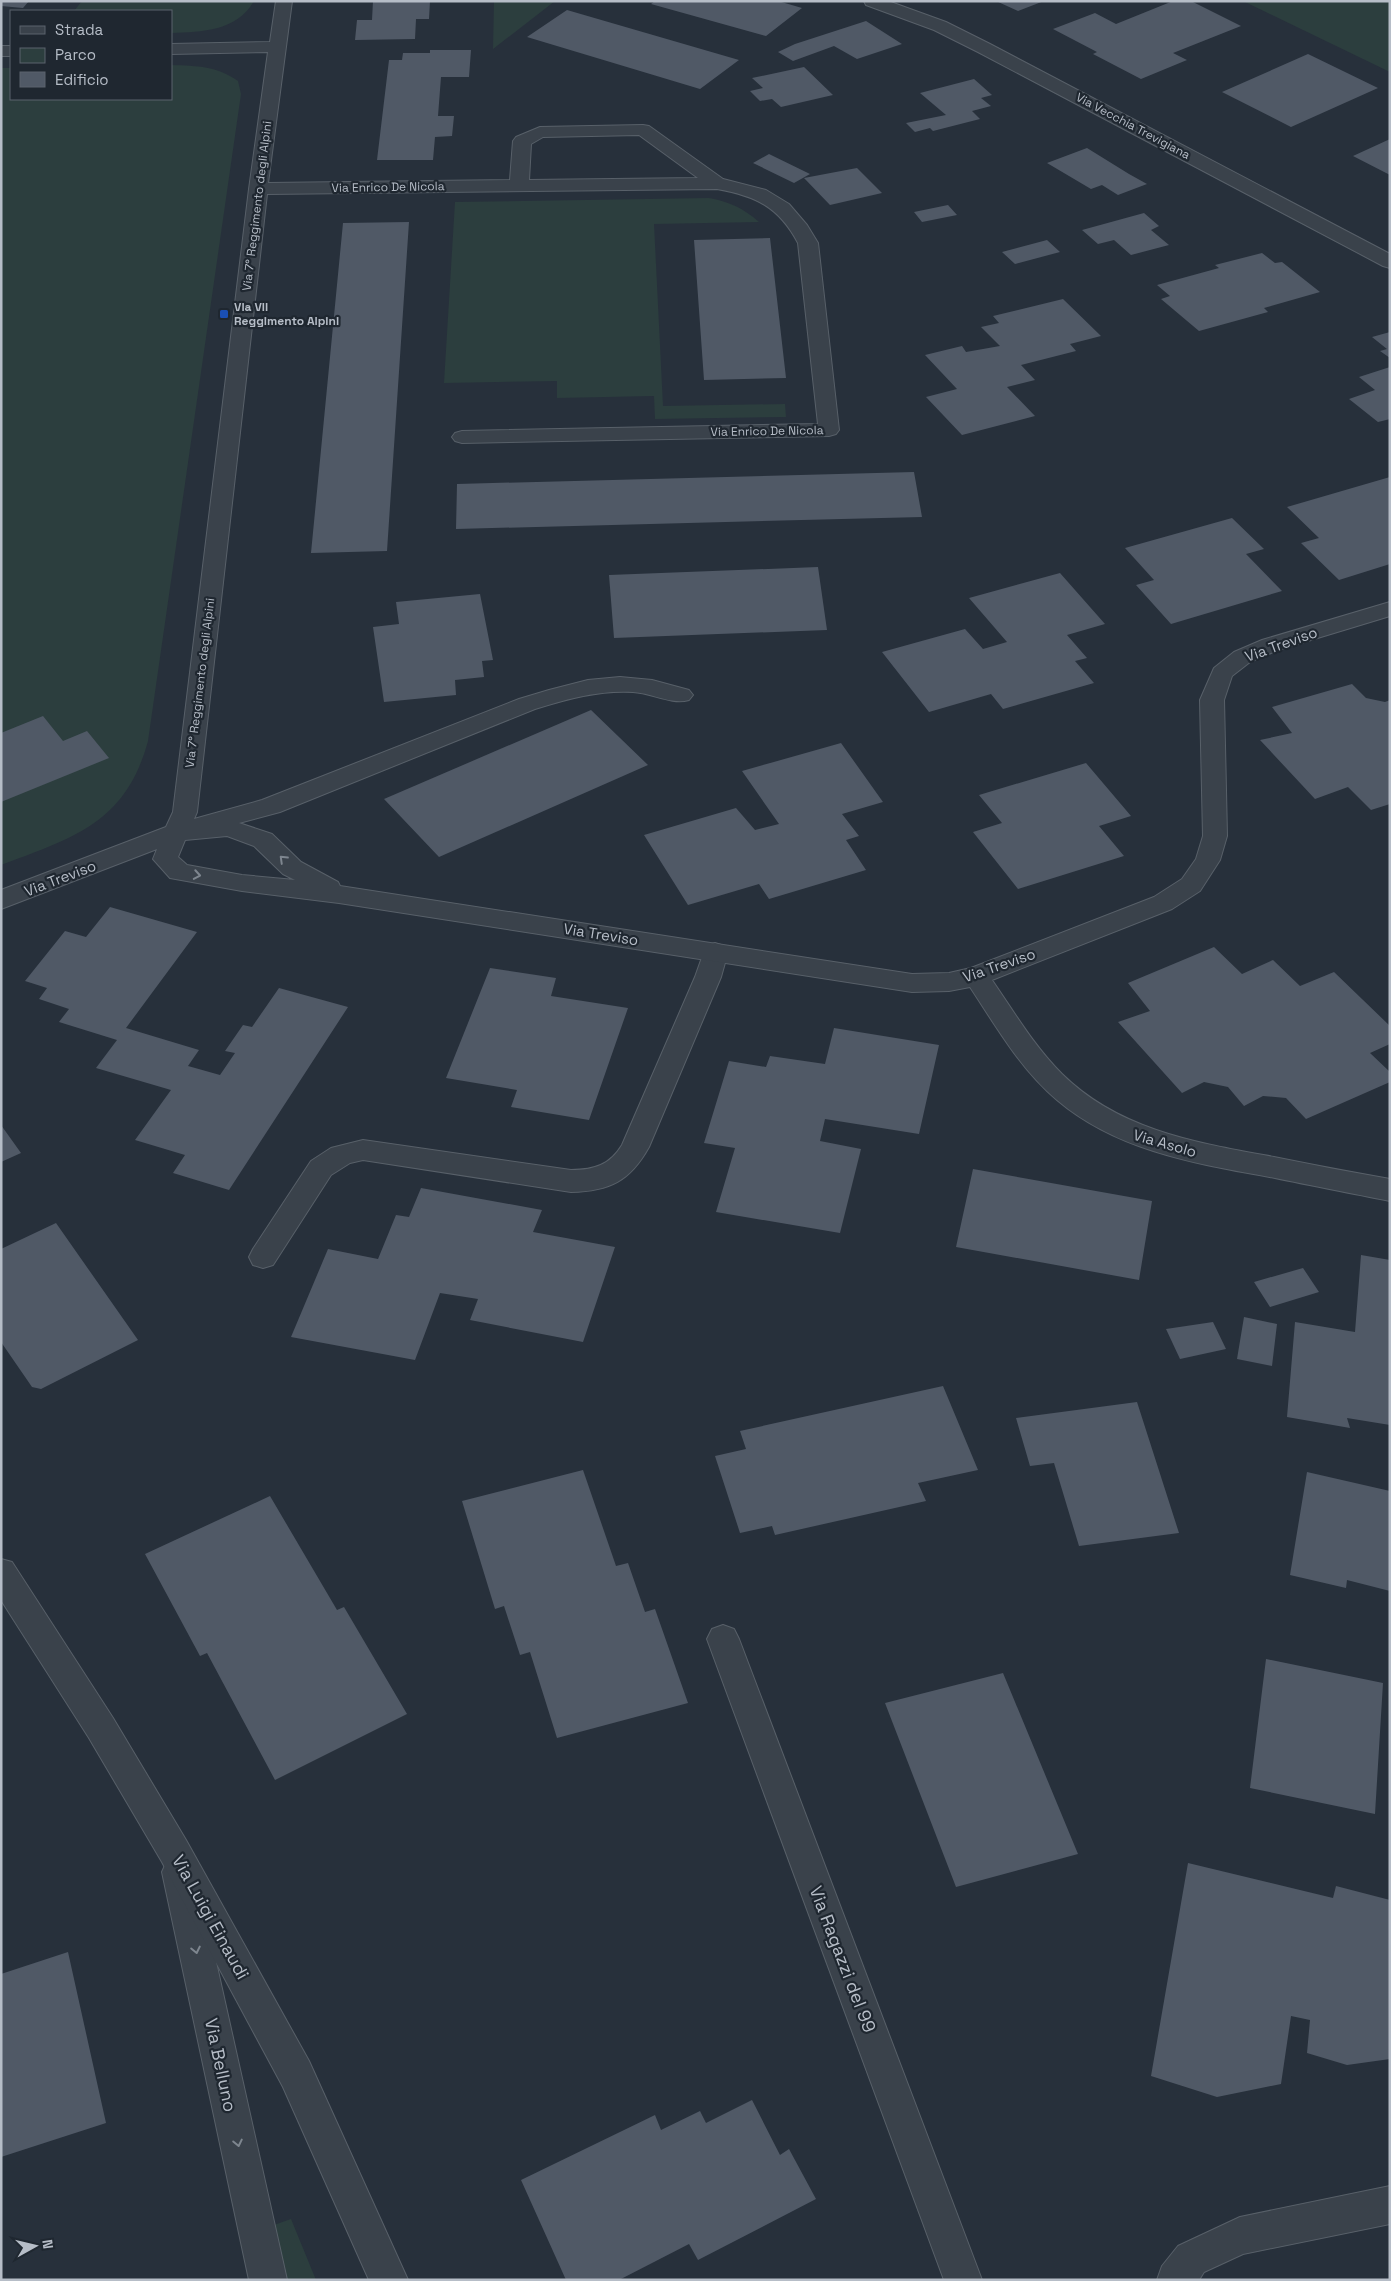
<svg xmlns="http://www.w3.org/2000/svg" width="1391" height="2281" font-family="'Space Grotesk',sans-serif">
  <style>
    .green { fill: #2c3e3e }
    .building { fill: #505966 }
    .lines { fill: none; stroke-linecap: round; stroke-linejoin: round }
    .service-casing { stroke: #586069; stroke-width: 2 }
    .minor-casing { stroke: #586069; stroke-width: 2 }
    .tertiary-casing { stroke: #586069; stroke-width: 2 }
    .service { fill: #3a424b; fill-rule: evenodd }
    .minor { fill: #3a424b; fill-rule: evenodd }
    .tertiary { fill: #3a424b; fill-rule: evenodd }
    .oneway { stroke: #7e868f }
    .transit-dot { fill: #1a4fb4; stroke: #1f2730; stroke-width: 2 }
    .labels { text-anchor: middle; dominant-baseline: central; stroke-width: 4.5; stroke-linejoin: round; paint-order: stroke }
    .far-street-label { font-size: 12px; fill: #b6bdc7; stroke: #1f2730 }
    .far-poi-label { font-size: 12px; font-weight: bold; fill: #b6bdc7; stroke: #1f2730; text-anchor: start }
    .street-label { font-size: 15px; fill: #b6bdc7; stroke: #1f2730 }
    .near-street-label { font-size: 18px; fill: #b6bdc7; stroke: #1f2730 }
  </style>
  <rect width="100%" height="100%" fill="#27303b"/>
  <path class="green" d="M82,1H254C237,31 202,32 171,33V11H74Z
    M494,1H555L493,49Z
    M1243,1H1390V72Z
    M171,65C198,66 216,66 238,81L241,94L148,741C126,823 73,838 1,865V68H11V99H171Z
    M709,198C730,202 743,208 759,222L654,224L663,406L785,404L786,417L655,419L654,396L557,398V381L444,383L455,202Z
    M291,2219L316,2280H287L274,2225Z"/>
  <path class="building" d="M1,1H29L23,8L1,6Z
    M373,1H430L429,19H416L415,39L355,40L357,20H372Z
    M655,1H778L802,8L766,36L651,4Z
    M996,1H1044L1018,11Z
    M1173,1H1191L1241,26L1173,53L1187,60L1141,79L1093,54L1097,52L1053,29L1095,13L1116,24Z
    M567,10L739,60L700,89L527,37Z
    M866,21L902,44L857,59L834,46L793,61L778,52L795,44Z
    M430,50H471L469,77H441L438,116H454L452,136L435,137L433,160H377L389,60H402L403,53H430Z
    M1308,54L1378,88L1291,127L1222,92Z
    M804,67L833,95L781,107L772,99L760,101L750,91L763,88L752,78Z
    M974,79L992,95L981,98L991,106L972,111L980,119L933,131L930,128L915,132L906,123L946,115L920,93Z
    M1390,139V175L1353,156L1377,145Z
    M1087,148L1129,174L1147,184L1118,195L1102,185L1091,189L1047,163Z
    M769,154L810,174L794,183L753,163Z
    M857,168L882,193L830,205L804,178Z
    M948,205L957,215L922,222L914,212Z
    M1144,213L1159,226L1151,230L1169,245L1131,255L1114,240L1098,244L1082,230Z
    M409,222L387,551L311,553L343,223Z
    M770,238L786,378L704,380L694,240Z
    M1047,240L1060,252L1015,264L1002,252Z
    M1262,253L1275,263L1282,262L1320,292L1264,308L1268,312L1199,331L1161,299L1170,296L1157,285L1219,268L1215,265Z
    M1063,299L1101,336L1070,344L1076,351L1021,365L1035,380L1007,387L1035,416L962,435L926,397L957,389L925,355L962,346L966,352L1000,346L981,327L999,323L993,316Z
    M1390,332V358L1380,351L1387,349L1372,337Z
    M1390,367V419L1378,422L1349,399L1375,390L1359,377Z
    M914,472L922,517L456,529L457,484Z
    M1390,477V564L1339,580L1301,543L1319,538L1287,507Z
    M1232,518L1264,549L1246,554L1282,591L1171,624L1136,585L1154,580L1125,548Z
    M818,567L827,630L614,638L609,575Z
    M1060,573L1105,624L1067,635L1087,658L1075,661L1094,683L1003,709L991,694L929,712L882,652L965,629L983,649L1007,642L969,598Z
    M480,594L493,660L482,661L484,677L455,680L456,695L384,702L373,627L399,624L396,602Z
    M1352,684L1366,698L1385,702L1390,700V804L1371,810L1348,787L1315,799L1260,740L1292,733L1272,707Z
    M591,710L648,765L439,857L384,799Z
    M43,716L63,741L87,731L109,758L1,802V733Z
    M841,743L883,802L842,814L859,836L846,840L866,870L769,899L759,884L688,905L644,835L736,808L755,830L779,824L742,771Z
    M1086,763L1131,816L1099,826L1124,856L1018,889L973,832L1002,823L979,795Z
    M110,907L197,932L126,1028L199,1050L188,1066L220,1075L235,1053L225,1051L243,1025L252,1027L279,988L348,1007L229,1190L173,1173L185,1155L135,1140L171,1090L96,1068L117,1040L59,1022L69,1009L39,999L47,988L25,981L65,931L86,937Z
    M1214,947L1242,974L1273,960L1300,986L1334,972L1390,1026V1044L1370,1053L1390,1072V1082L1306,1119L1286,1098L1263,1096L1244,1106L1228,1087L1204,1082L1182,1093L1118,1022L1150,1011L1128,983Z
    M490,968L556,978L551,996L628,1008L589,1120L511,1107L517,1090L446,1078Z
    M834,1028L939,1045L919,1134L825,1119L820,1141L861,1149L840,1233L716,1212L735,1148L704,1143L729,1061L766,1067L770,1056L825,1064Z
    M1,1125L21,1153L1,1162Z
    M973,1169L1152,1201L1139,1280L956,1247Z
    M421,1188L542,1210L533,1232L615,1247L583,1342L470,1320L478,1299L440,1293L415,1360L291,1337L328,1249L378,1259L396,1215L409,1217Z
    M56,1223L138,1340L41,1389L32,1387L1,1342V1249Z
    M1361,1255L1390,1260V1425L1347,1418L1350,1428L1287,1417L1295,1322L1355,1332Z
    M1303,1268L1319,1292L1270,1307L1254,1282Z
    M1244,1317L1277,1324L1272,1366L1237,1359Z
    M1213,1322L1226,1349L1180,1359L1166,1329Z
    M943,1386L978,1470L918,1483L926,1501L775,1535L772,1526L740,1533L715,1456L746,1449L740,1431Z
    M1137,1402L1179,1533L1079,1546L1054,1463L1030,1466L1016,1418Z
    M583,1470L616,1566L628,1563L645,1612L655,1609L688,1703L557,1738L530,1652L520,1655L504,1606L495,1609L462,1501Z
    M1307,1472L1390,1491V1591L1347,1580L1346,1588L1290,1575Z
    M270,1496L337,1610L344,1607L407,1714L275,1780L207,1653L200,1656L145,1554Z
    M1266,1659L1383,1683L1375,1814L1250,1788Z
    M1003,1673L1078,1854L956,1887L885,1703Z
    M1188,1863L1333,1898L1336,1886L1390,1900V2059L1347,2065L1307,2053L1310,2020L1291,2016L1281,2084L1217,2097L1151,2076Z
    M68,1952L106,2123L1,2157V1974Z
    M752,2100L780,2155L789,2149L816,2199L698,2260L689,2244L619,2280H566L521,2180L655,2115L661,2130L700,2111L706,2123Z"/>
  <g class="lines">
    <defs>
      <path id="service" d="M715,943L724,946L728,952L721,977L649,1147C630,1181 610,1191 571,1192L363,1160L350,1163L331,1175L273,1265L263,1268L253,1265L249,1257L253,1249L311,1161L331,1148L363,1140L571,1170C594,1170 610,1165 622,1145L695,977L706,946Z"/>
      <path id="minor" d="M276,1H292L268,183L510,180L513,141L516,137L540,127L643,125L649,126L723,179L766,190L789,204L807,225L818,243L839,430L836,434L829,436L462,443L455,441L452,437L455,433L462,431L818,424L798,243C779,207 756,196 717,189L267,194L197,812L194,819L262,800L519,699L549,690L588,680L620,677L652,680L689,690L693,695L689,700C671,705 652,693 633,692C599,690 567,699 535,709L280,812L239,823L272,834L301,862L338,882L340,886L912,974L949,973L971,968L1154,897L1182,879L1196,859L1203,836L1200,700L1214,668L1234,652L1262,640L1390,602V616L1278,650L1250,662L1232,676L1224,700L1227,836L1220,860L1200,891L1172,909L992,980C1014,1012 1034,1046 1062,1074C1120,1131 1198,1143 1274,1157C1313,1165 1351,1172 1390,1179V1201C1351,1193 1313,1186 1275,1178C1199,1164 1118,1152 1057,1100C1020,1069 996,1026 970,987L949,991L912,992L339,903L242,891L170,878L153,859L157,849L1,909V890L166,827L173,812L249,189L268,52L171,54V44L270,42ZM639,135L698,178L529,180L531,144L543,137ZM227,836L254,846L283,874L295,880L242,875L187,865L178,857L185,840Z
        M1,46H11V56H1Z
        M723,1625L734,1629L739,1639L982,2280H944L707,1639L712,1629Z
        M179,1856L191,1861L196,1872L287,2280H249L162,1872L167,1861Z
        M1390,2186V2224L1243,2254L1204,2272L1199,2280H1157L1162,2266L1178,2246L1240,2217Z"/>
      <path id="tertiary" d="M864,1H888L946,22L990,44L1390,254V268L1383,266L978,52L934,30L866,5Z
        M1,1559L12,1562L113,1718L186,1840L309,2061L408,2280H369L283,2087L162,1862L89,1738L1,1600Z"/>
    </defs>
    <use href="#service" class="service-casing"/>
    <use href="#minor" class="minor-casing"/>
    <use href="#tertiary" class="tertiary-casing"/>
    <use href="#service" class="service"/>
    <use href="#minor" class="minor"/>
    <use href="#tertiary" class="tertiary"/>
  </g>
  <defs><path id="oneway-chevron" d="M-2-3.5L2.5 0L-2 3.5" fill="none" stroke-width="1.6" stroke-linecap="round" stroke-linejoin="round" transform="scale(1.25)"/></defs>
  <g class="oneway">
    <use href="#oneway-chevron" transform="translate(283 859) rotate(-136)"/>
    <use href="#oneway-chevron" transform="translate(197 875) rotate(10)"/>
    <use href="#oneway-chevron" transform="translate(196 1950) rotate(78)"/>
    <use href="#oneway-chevron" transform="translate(238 2143) rotate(78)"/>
  </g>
  <rect class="transit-dot" x="219" y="309" width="10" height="10" rx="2.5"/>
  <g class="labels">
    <g class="far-street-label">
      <text transform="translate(1133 126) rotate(28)">Via Vecchia Trevigiana</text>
      <text transform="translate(388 187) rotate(-1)">Via Enrico De Nicola</text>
      <text transform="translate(257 206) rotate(-83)">Via 7° Reggimento degli Alpini</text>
      <text transform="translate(767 431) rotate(-1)">Via Enrico De Nicola</text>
      <text transform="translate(200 683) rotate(-83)">Via 7° Reggimento degli Alpini</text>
    </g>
    <g class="far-poi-label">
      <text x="234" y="307">Via VII<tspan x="234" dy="14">Reggimento Alpini</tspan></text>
    </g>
    <g class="street-label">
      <text transform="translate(1281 644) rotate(-20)">Via Treviso</text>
      <text transform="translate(60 878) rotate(-21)">Via Treviso</text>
      <text transform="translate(601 934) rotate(9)">Via Treviso</text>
      <text transform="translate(999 965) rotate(-19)">Via Treviso</text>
      <text transform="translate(1165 1143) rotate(16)">Via Asolo</text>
    </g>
    <g class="near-street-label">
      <text transform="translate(211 1917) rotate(61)">Via Luigi Einaudi</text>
      <text transform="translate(843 1959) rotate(69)">Via Ragazzi del 99</text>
      <text transform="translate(221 2065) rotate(78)">Via Belluno</text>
    </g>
  </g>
  <rect width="1391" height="2281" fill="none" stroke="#b6bdc7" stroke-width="5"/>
  <rect x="10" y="10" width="162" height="90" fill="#1f2730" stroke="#5b636c"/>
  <rect x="20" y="26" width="25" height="8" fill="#3a424b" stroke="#5b636c"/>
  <text x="55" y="35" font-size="15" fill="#b6bdc7">Strada</text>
  <rect x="20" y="48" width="25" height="15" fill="#2c3e3e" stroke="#5b636c"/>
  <text x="55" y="60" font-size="15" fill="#b6bdc7">Parco</text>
  <rect x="20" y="72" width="25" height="15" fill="#505966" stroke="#5b636c"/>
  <text x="55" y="85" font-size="15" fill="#b6bdc7">Edificio</text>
  <g transform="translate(35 2246) rotate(82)" stroke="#1f2730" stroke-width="4" paint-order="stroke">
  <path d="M0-4L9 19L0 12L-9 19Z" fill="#b6bdc7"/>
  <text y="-8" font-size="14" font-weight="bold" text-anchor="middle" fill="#b6bdc7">N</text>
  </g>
</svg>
